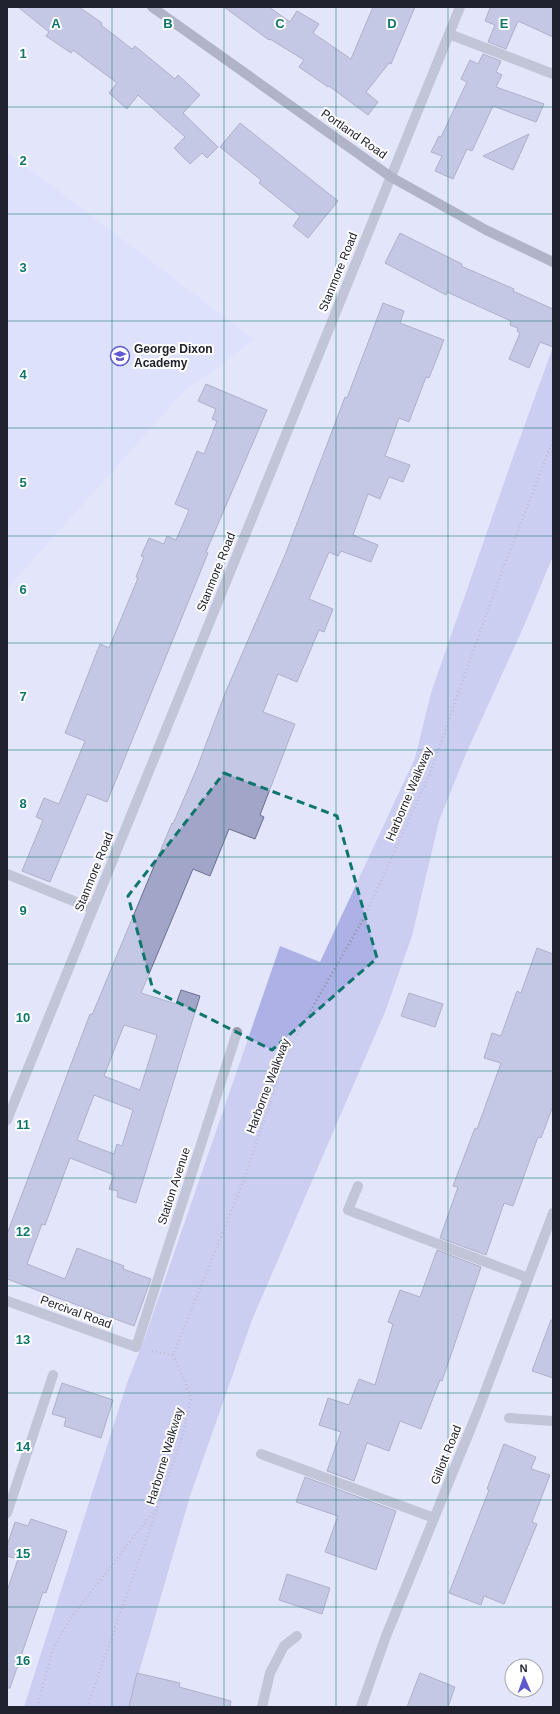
<svg xmlns="http://www.w3.org/2000/svg" width="560" height="1714" font-family="Helvetica,sans-serif">
  <style>
    .built { fill: #d7dbfd }
    .green { fill: #adb1e5 }
    .building { fill: #a1a5c7; stroke: #6b6e8d; fill-rule: evenodd }
    .lines { fill: none; stroke-linecap: round; stroke-linejoin: round }
    .path { stroke: #8f91a3; stroke-width: 2.5; stroke-dasharray: 1 3; stroke-linecap: butt }
    .lane { stroke: #999baa; stroke-width: 10 }
    .street { stroke: #999baa; stroke-width: 10 }
    .secondary { stroke: #74768c; stroke-width: 10 }
    .marked { fill: none; stroke: #0f766e; stroke-width: 3; stroke-dasharray: 8 5; stroke-linejoin: round }
    .grid { fill: none; stroke: #0f766e; stroke-width: 1; stroke-opacity: 0.55 }
    .labels { text-anchor: middle; dominant-baseline: central; stroke-width: 4; stroke-linejoin: round; paint-order: stroke }
    .street-label { font-size: 12px; fill: #21222f; stroke: #fff }
    .poi-label { font-size: 12px; font-weight: bold; fill: #21222f; stroke: #fff; text-anchor: start }
    .grid-label { font-size: 13px; text-anchor: middle; font-weight: bold; fill: #0f766e; stroke: #fff; stroke-width: 4; stroke-linejoin: round; paint-order: stroke }
  </style>
  <rect width="100%" height="100%" fill="#e3e6fb"/>
  <path class="built" d="M7,152L254,339L211,373L188,387L7,589Z"/>
  <path class="green" d="M553,347V556L524,626L465,756L439,821L412,936L385,1012L252,1320L190,1496L129,1707H24L127,1383L145,1337L280,946L320,962L415,758L431,693L513,457Z"/>
  <path class="building" d="M18,7H79L102,23L101,25L132,49L135,46L175,79L178,75L200,95L183,113L218,147L207,158L202,153L190,164L174,148L185,137L138,95L127,109L109,93L117,83L73,50L71,53L46,36L49,32Z
    M224,7H269L290,22L297,11L319,24L313,33L351,59L373,7H415L391,64L389,63L366,92L378,102L368,115L329,86L328,87L299,67L304,60L270,39L269,40Z
    M488,7H553V37L518,21L506,49L488,42L495,25L485,21L490,8Z
    M483,54L501,61L496,72L502,75L496,87L544,104L536,122L493,106L472,151L467,149L453,179L435,171L442,156L431,152L439,136L441,137L467,82L461,79L470,60L478,64Z
    M240,123L338,201L308,238L293,226L300,216L259,183L261,180L220,147Z
    M529,134L513,170L483,156Z
    M400,233L462,264L461,266L514,289L513,291L553,309V347L540,342L529,368L509,359L520,333L517,331L518,328L510,325L511,321L447,292L446,295L385,263Z
    M383,303L404,311L400,323L444,340L429,378L426,377L409,422L399,418L385,456L410,465L403,482L389,477L380,499L368,494L353,535L378,545L371,562L341,551L338,556L329,552L309,599L333,609L324,632L319,630L297,682L278,674L263,712L295,724L260,815L264,817L255,839L229,829L210,876L193,869L141,993L176,1004L181,990L200,996L136,1203L117,1197L118,1191L109,1189L114,1175L70,1158L45,1225L42,1224L27,1264L65,1279L77,1248L124,1266L123,1269L151,1279L134,1326L7,1279V1234L90,1014L92,1015L172,823L173,824L197,768L226,691L285,555L345,397L347,398ZM124,1025L157,1035L140,1090L104,1076ZM94,1095L133,1110L122,1146L117,1144L114,1154L77,1140Z
    M206,384L267,410L206,552L208,553L107,802L87,794L50,882L22,871L43,820L36,817L44,798L59,804L85,741L65,733L100,644L109,648L138,578L136,577L144,557L141,556L149,538L164,544L167,536L176,540L189,510L175,504L197,451L204,454L217,421L212,419L216,409L198,401Z
    M537,948L553,954V1106L541,1138L538,1137L513,1206L504,1203L486,1255L440,1238L458,1187L453,1186L475,1128L477,1129L501,1063L484,1058L492,1033L501,1036L517,991L521,993Z
    M409,993L443,1004L435,1027L401,1016Z
    M437,1250L481,1267L442,1381L440,1380L421,1429L400,1421L389,1451L367,1443L354,1481L327,1471L341,1432L319,1425L328,1398L349,1405L359,1379L375,1385L393,1324L388,1322L400,1290L420,1297Z
    M551,1320H553V1378L532,1371Z
    M62,1383L113,1400L101,1438L64,1426L66,1418L52,1414Z
    M504,1444L536,1457L531,1469L550,1475L532,1522L537,1524L504,1604L484,1596L481,1605L449,1593L489,1490L487,1489Z
    M305,1477L396,1511L376,1570L325,1552L338,1516L296,1502Z
    M31,1519L67,1531L46,1593L43,1592L10,1688H7V1591L18,1559L7,1556V1546L15,1522L28,1526Z
    M287,1574L330,1588L322,1614L279,1600Z
    M137,1673L180,1683L179,1687L231,1701L230,1707H129Z
    M420,1673L455,1687L448,1707H407Z"/>
  <g class="lines">
    <path class="path" d="M152,1351L173,1355
      M37,1707L52,1652L69,1620L158,1506
      M87,1707L181,1441L191,1399L184,1379L173,1355L243,1182L288,1050L365,916L429,776L495,590L553,440"/>
    <path class="lane" d="M7,874L93,909
      M358,1186L348,1210L528,1278
      M136,1347L237,1032
      M261,1454L434,1518
      M7,1513L53,1375
      M262,1707L270,1673L284,1646L297,1636"/>
    <path class="street" d="M449,34L553,74
      M7,1120L460,7
      M7,1301L136,1347
      M509,1418L553,1421
      M361,1707L386,1636L477,1413L553,1213"/>
    <path class="secondary" d="M152,7L391,177L486,230L553,262"/>
  </g>
  <path d="M0 0H560V1714H0ZM224,773L337,816L377,958L272,1050L153,990L128,896Z" fill="#e3e6fb" fill-opacity=".55" fill-rule="evenodd"/>
  <path class="marked" d="M224,773L337,816L377,958L272,1050L153,990L128,896Z"/>
  <path class="grid" d="M112,7V1707M224,7V1707M336,7V1707M448,7V1707M7,107H553M7,214H553M7,321H553M7,428H553M7,536H553M7,643H553M7,750H553M7,857H553M7,964H553M7,1071H553M7,1178H553M7,1286H553M7,1393H553M7,1500H553M7,1607H553"/>
  <defs>
    <symbol id="school-ring" viewBox="-11 -11 22 22"><circle r="9.5" fill="#fff" stroke="#5e59d1" stroke-width="1.5"/><path d="M0-5L7-2L0 1L-7-2ZM-4 1L0 2.5L4 1V4Q0 6-4 4Z" fill="#5e59d1"/></symbol>
  </defs>
  <g fill-rule="evenodd">
    <use href="#school-ring" x="109" y="345" width="22" height="22"/>
  </g>
  <g class="labels">
    <g class="street-label">
      <text transform="translate(354 134) rotate(35)">Portland Road</text>
      <text transform="translate(338 272) rotate(-68)">Stanmore Road</text>
      <text transform="translate(216 572) rotate(-68)">Stanmore Road</text>
      <text transform="translate(409 794) rotate(-67)">Harborne Walkway</text>
      <text transform="translate(94 872) rotate(-68)">Stanmore Road</text>
      <text transform="translate(268 1086) rotate(-69)">Harborne Walkway</text>
      <text transform="translate(174 1186) rotate(-72)">Station Avenue</text>
      <text transform="translate(76 1312) rotate(20)">Percival Road</text>
      <text transform="translate(446 1455) rotate(-68)">Gillott Road</text>
      <text transform="translate(165 1456) rotate(-73)">Harborne Walkway</text>
    </g>
    <g class="poi-label">
      <text x="134" y="349">George Dixon<tspan x="134" dy="14">Academy</tspan></text>
    </g>
  </g>
  <g class="grid-label">
    <text x="56" y="28">A</text>
    <text x="168" y="28">B</text>
    <text x="280" y="28">C</text>
    <text x="392" y="28">D</text>
    <text x="504" y="28">E</text>
    <text x="23" y="58">1</text>
    <text x="23" y="165">2</text>
    <text x="23" y="272">3</text>
    <text x="23" y="379">4</text>
    <text x="23" y="487">5</text>
    <text x="23" y="594">6</text>
    <text x="23" y="701">7</text>
    <text x="23" y="808">8</text>
    <text x="23" y="915">9</text>
    <text x="23" y="1022">10</text>
    <text x="23" y="1129">11</text>
    <text x="23" y="1236">12</text>
    <text x="23" y="1344">13</text>
    <text x="23" y="1451">14</text>
    <text x="23" y="1558">15</text>
    <text x="23" y="1665">16</text>
  </g>
  <rect width="560" height="1714" fill="none" stroke="#21222f" stroke-width="16"/>
  <g transform="translate(524 1678) rotate(358)"><circle r="19" fill="#ffffff" stroke="#a6a7ac"/>
  <path d="M0-3L7 15L0 10L-7 15Z" fill="#5e59d1"/>
  <text y="-6" font-size="11" font-weight="bold" text-anchor="middle" fill="#21222f">N</text>
  </g>
</svg>
